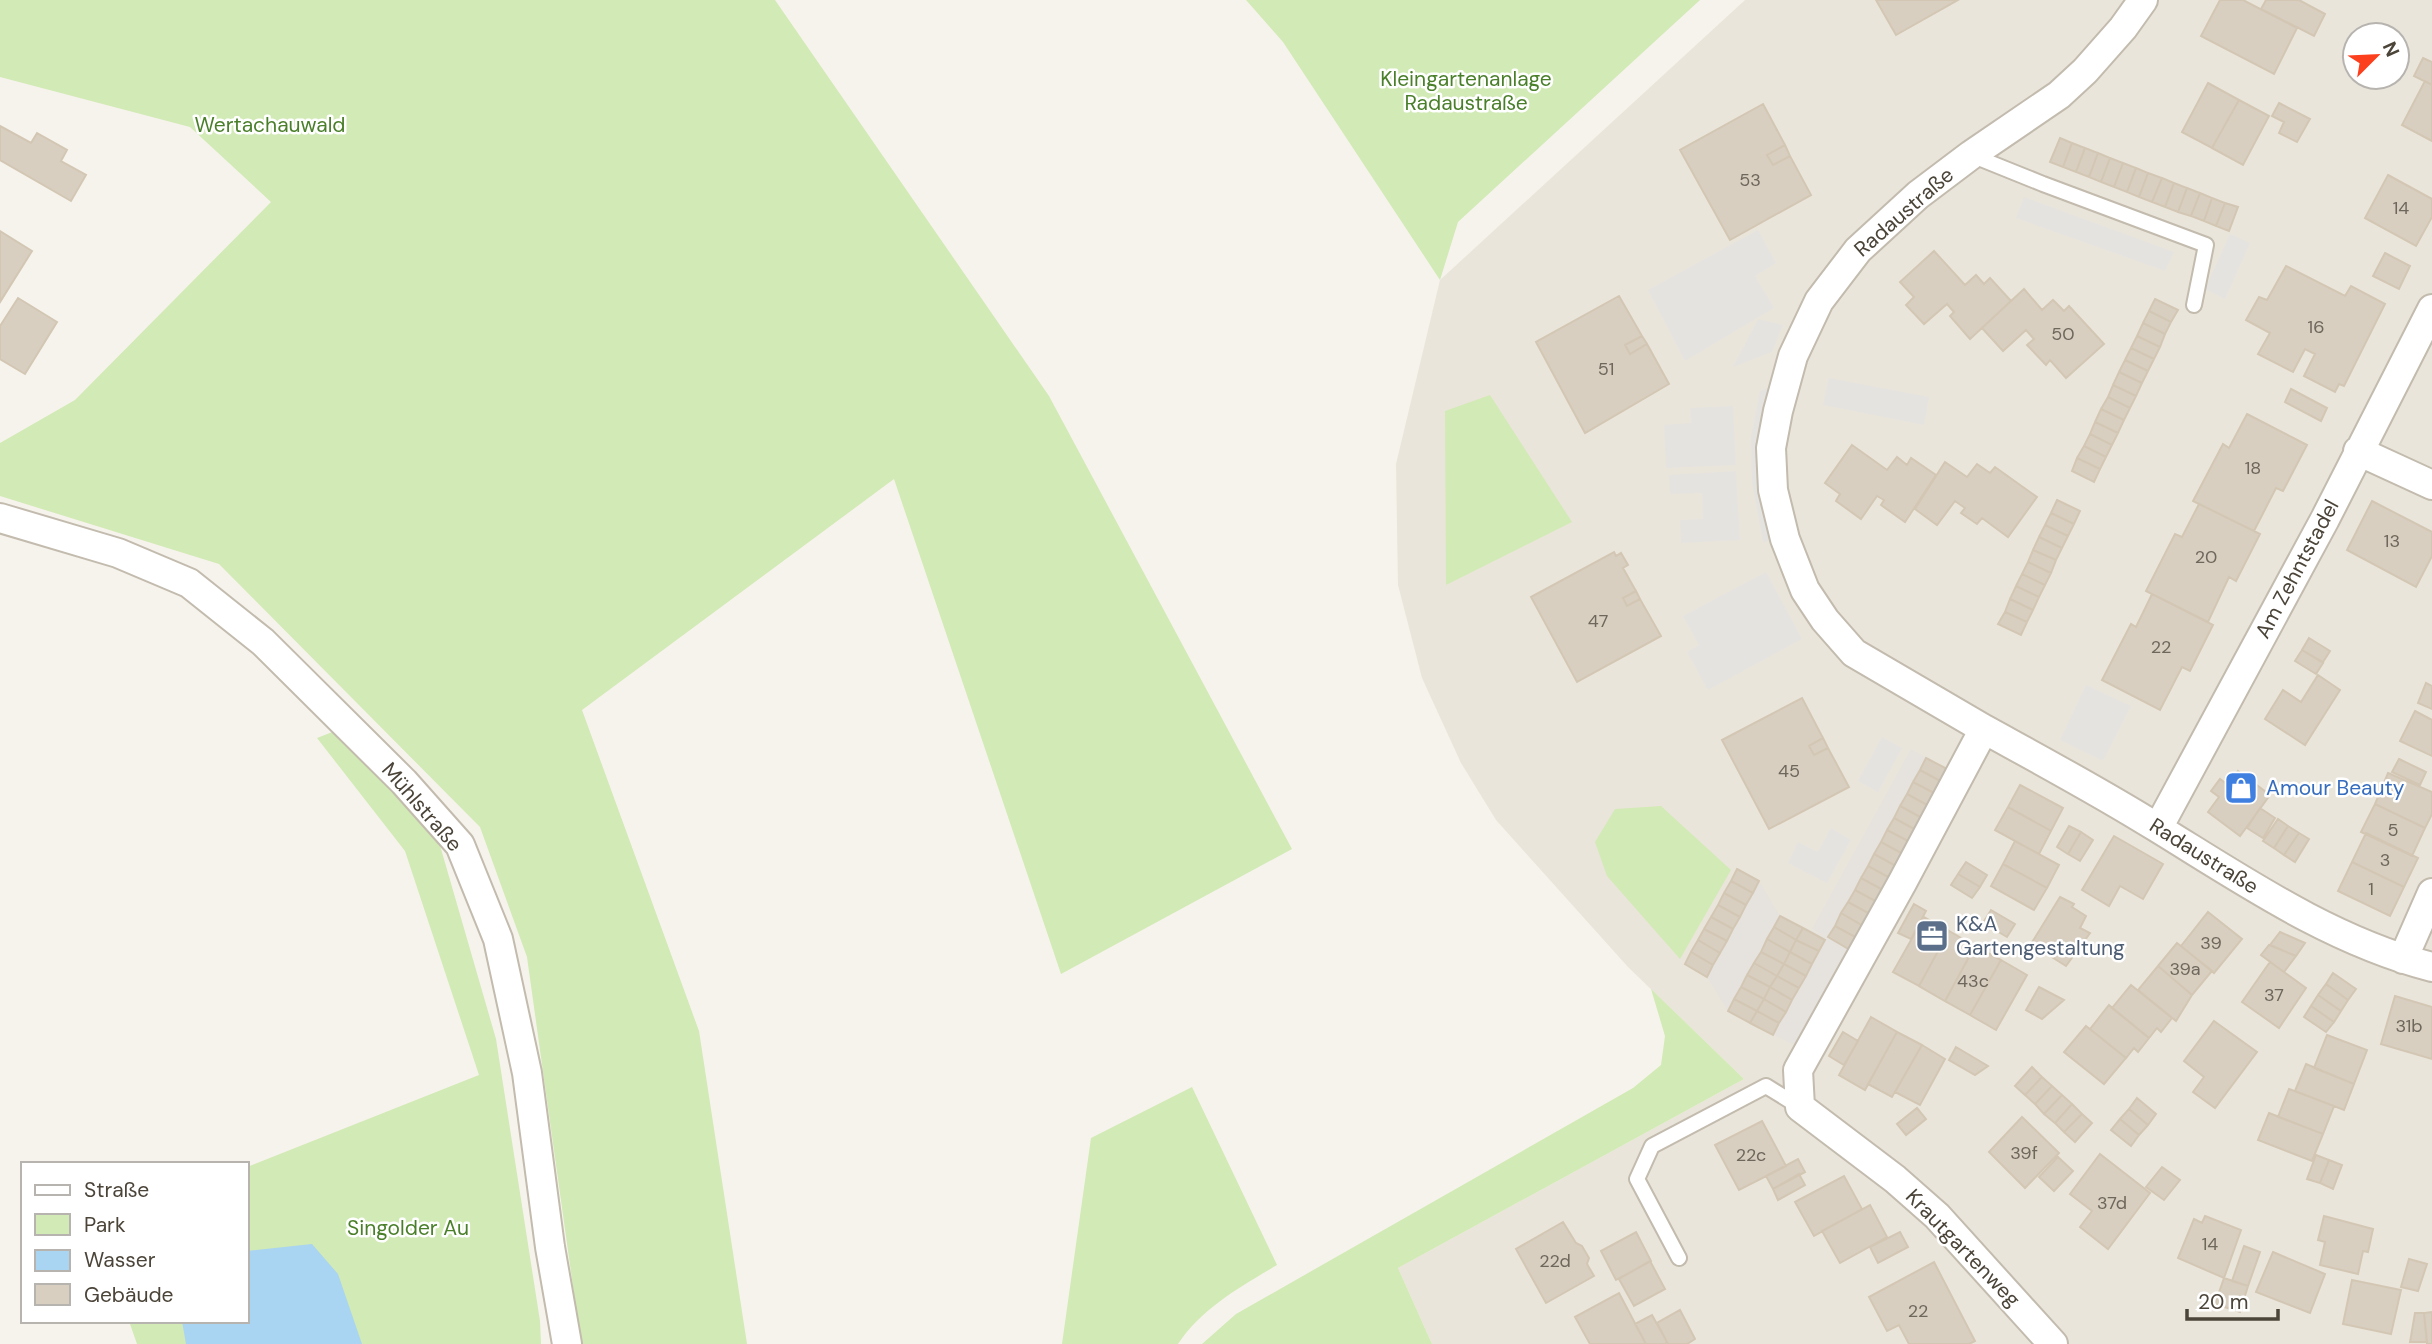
<svg xmlns="http://www.w3.org/2000/svg" width="2432" height="1344" font-family="'DM Sans',sans-serif">
  <style>
    .residential { fill: #eae5da; fill-rule: evenodd }
    .industrial { fill: #e6e2dd }
    .green { fill: #d2eab5 }
    .parking { fill: #e5e3e0 }
    .water { fill: #a9d4f2 }
    .building { fill: #d8cfc1; stroke: #d3c7b4; stroke-width: 2 }
    .lines { fill: none; stroke-linecap: round; stroke-linejoin: round }
    .lane-casing { stroke: #c2bbae; stroke-width: 18 }
    .street-casing { stroke: #c2bbae; stroke-width: 32 }
    .lane { stroke: #fff; stroke-width: 14 }
    .street { stroke: #fff; stroke-width: 28 }
    .labels { text-anchor: middle; dominant-baseline: central; stroke-width: 5; stroke-linejoin: round; paint-order: stroke }
    .number-label { font-size: 18px; fill: #6e675b }
    .park-label { font-size: 21px; fill: #4a7f2a; stroke: #fff }
    .street-label { font-size: 21px; fill: #4b4439; stroke: #fff }
    .shop-label { font-size: 21px; fill: #366cbe; stroke: #fff; text-anchor: start }
    .service-label { font-size: 21px; fill: #4e5e75; stroke: #fff; text-anchor: start }
  </style>
  <rect width="100%" height="100%" fill="#f6f3ec"/>
  <path class="residential" d="M1745,0H2432V1344H1432L1398,1268L1744,1079L1628,967L1496,820L1461,763L1422,678L1398,585L1396,464L1440,280ZM2355,35H2397V77H2355Z"/>
  <path class="industrial" d="M1911,749L1949,770L1798,1047L1728,1011L1707,977L1685,964L1737,869L1759,881L1780,916L1834,941L1812,929Z"/>
  <path class="green" d="M0,0H775L1049,396L1292,849L1061,974L894,479L582,710L699,1031L747,1344H581L527,957L480,827L219,564L0,496V443L75,400L271,202L190,127L0,77Z
    M1246,0H1700L1458,222L1440,280L1283,42Z
    M1490,395L1572,522L1446,585L1445,411Z
    M335,731L437,835L496,1039L540,1321L541,1344H137L129,1321H247V1167L479,1075L405,851L317,738Z
    M1661,806L1731,870L1680,959L1607,876L1595,842L1615,809Z
    M1651,989L1744,1079L1398,1268L1432,1344H1202L1236,1314L1633,1088L1661,1065L1665,1036Z
    M1192,1087L1277,1265C1240,1287 1202,1308 1178,1344H1062L1091,1138Z"/>
  <path class="parking" d="M2024,197L2174,252L2165,271L2016,218Z
    M1758,230L1776,263L1755,276L1774,308L1685,361L1648,290Z
    M2230,234L2250,243L2225,299L2205,289Z
    M1758,319L1783,325L1772,352L1733,367Z
    M1829,378L1929,397L1924,425L1823,405Z
    M1771,387L1772,540L1763,542L1752,482L1751,437L1760,391Z
    M1733,406L1736,465L1666,468L1664,425L1691,423L1690,408Z
    M1736,471L1740,540L1681,543L1680,520L1703,519L1702,493L1670,494L1669,475Z
    M1766,572L1802,639L1708,690L1687,652L1699,645L1683,616Z
    M2086,685L2131,706L2103,761L2060,740Z
    M1882,737L1902,748L1878,792L1858,781Z
    M1831,828L1851,840L1827,883L1788,863L1798,842L1818,852Z"/>
  <path class="water" d="M312,1244L338,1274L362,1344H186L182,1321H247V1251Z"/>
  <path class="building" d="M1876,0H1958L1896,35Z
    M2220,0H2243L2297,28L2274,74L2201,36Z
    M2266,0H2299L2325,14L2314,36L2261,9Z
    M2423,58L2432,62V85L2414,76Z
    M2425,81L2432,85V141L2402,125Z
    M2208,83L2239,100L2212,148L2182,132Z
    M2239,100L2269,116L2243,165L2212,148Z
    M2279,103L2310,119L2297,142L2279,133L2284,122L2272,116Z
    M1763,104L1785,145L1767,155L1773,165L1790,156L1811,195L1730,240L1680,150Z
    M0,126L31,143L37,133L67,150L61,161L86,175L71,201L0,160Z
    M2060,138L2072,143L2063,167L2050,162Z
    M2072,143L2085,148L2076,172L2063,167Z
    M1785,145L1790,156L1773,165L1767,155Z
    M2085,148L2098,153L2089,177L2076,172Z
    M2098,153L2110,158L2101,182L2089,177Z
    M2110,158L2123,163L2114,187L2101,182Z
    M2123,163L2136,168L2127,192L2114,187Z
    M2136,168L2148,173L2139,197L2127,192Z
    M2148,173L2162,178L2152,202L2139,197Z
    M2388,175L2432,199V217L2416,246L2365,218Z
    M2162,178L2174,183L2165,207L2152,202Z
    M2174,183L2187,188L2178,212L2165,207Z
    M2187,188L2200,193L2191,216L2178,212Z
    M2200,193L2212,198L2204,221L2191,216Z
    M2212,198L2225,203L2216,226L2204,221Z
    M2225,203L2238,207L2229,231L2216,226Z
    M0,231L32,251L0,302Z
    M1934,251L1965,285L1976,275L1984,284L1990,278L2011,301L1970,339L1950,316L1954,312L1947,304L1924,324L1906,305L1914,297L1900,282Z
    M2385,253L2410,266L2399,289L2373,276Z
    M2286,266L2345,296L2351,286L2385,304L2344,386L2339,384L2335,392L2304,376L2315,354L2305,349L2293,372L2258,354L2270,333L2246,320L2259,297L2267,300Z
    M2024,289L2042,310L2053,300L2064,311L2069,306L2104,344L2066,378L2050,360L2046,365L2027,345L2034,339L2026,330L2003,351L1982,328Z
    M1619,296L1642,336L1625,345L1630,354L1647,344L1669,384L1585,433L1536,342Z
    M18,298L57,322L25,374L0,359V326Z
    M2155,299L2178,310L2171,322L2149,311Z
    M2149,311L2171,322L2165,334L2143,323Z
    M2143,323L2165,334L2160,347L2137,336Z
    M1642,336L1647,344L1630,354L1625,345Z
    M2137,336L2160,347L2154,359L2131,348Z
    M2131,348L2154,359L2148,371L2125,360Z
    M2125,360L2148,371L2142,383L2119,372Z
    M2119,372L2142,383L2136,396L2113,385Z
    M2113,385L2136,396L2130,408L2108,397Z
    M2291,389L2327,408L2321,421L2285,402Z
    M2108,397L2130,408L2124,420L2101,409Z
    M2101,409L2124,420L2118,433L2095,422Z
    M2247,414L2307,445L2283,491L2276,488L2254,531L2193,501L2223,444L2229,448Z
    M2095,422L2118,433L2112,445L2090,434Z
    M2090,434L2112,445L2106,457L2084,446Z
    M1852,445L1887,470L1897,457L1907,465L1911,458L1936,475L1905,522L1881,505L1884,500L1877,496L1861,519L1836,501L1840,494L1825,483Z
    M2084,446L2106,457L2100,469L2077,458Z
    M2077,458L2100,469L2094,482L2072,471Z
    M1945,462L1967,477L1977,464L1990,473L1995,467L2037,497L2008,537L1982,518L1977,524L1961,513L1965,508L1955,501L1937,525L1915,509Z
    M2057,500L2080,511L2074,524L2051,513Z
    M2372,501L2432,532V556L2416,587L2347,550Z
    M2199,504L2260,534L2236,581L2229,577L2208,622L2146,591L2175,534L2182,537Z
    M2051,513L2074,524L2068,536L2045,525Z
    M2045,525L2068,536L2062,548L2039,537Z
    M2039,537L2062,548L2056,560L2033,550Z
    M2033,550L2056,560L2051,573L2028,562Z
    M1614,552L1616,556L1621,553L1628,565L1623,568L1636,591L1623,598L1627,606L1640,599L1661,636L1577,682L1531,597Z
    M2028,562L2051,573L2045,585L2022,574Z
    M2022,574L2045,585L2039,597L2016,586Z
    M2016,586L2039,597L2033,610L2010,599Z
    M1636,591L1640,599L1627,606L1623,598Z
    M2152,594L2213,625L2190,671L2182,667L2160,710L2102,680L2131,624L2136,627Z
    M2010,599L2033,610L2027,622L2005,612Z
    M2005,612L2027,622L2021,635L1998,624Z
    M2309,638L2330,651L2323,662L2302,650Z
    M2302,650L2323,663L2316,674L2295,661Z
    M2318,675L2340,690L2305,745L2265,719L2283,690L2301,702Z
    M2426,683L2432,686V709L2418,703Z
    M1802,698L1823,738L1809,746L1814,755L1828,748L1849,787L1769,829L1722,740Z
    M2415,711L2432,720V756L2400,741Z
    M1823,738L1828,748L1814,755L1809,746Z
    M1926,758L1949,770L1942,782L1920,770Z
    M2399,759L2426,772L2420,785L2392,772Z
    M1920,770L1942,782L1936,794L1913,782Z
    M2238,771L2270,795L2240,836L2208,812L2219,797L2211,791L2220,779L2228,785Z
    M2388,773L2432,792V814L2425,828L2375,804Z
    M1913,782L1936,794L1929,806L1907,794Z
    M2020,785L2063,808L2051,831L2008,807Z
    M1907,794L1929,806L1922,818L1900,806Z
    M2375,804L2425,828L2412,856L2361,832Z
    M1900,806L1922,818L1916,830L1894,818Z
    M2008,807L2051,831L2039,854L1995,830Z
    M2260,808L2275,818L2263,838L2247,828Z
    M1894,818L1916,830L1910,842L1887,830Z
    M2278,819L2288,826L2274,848L2263,841Z
    M2069,826L2081,832L2068,854L2057,847Z
    M2288,826L2299,833L2284,855L2274,848Z
    M1887,830L1910,842L1903,854L1881,842Z
    M2081,832L2093,840L2080,861L2068,854Z
    M2299,833L2309,839L2295,862L2284,855Z
    M2366,833L2418,858L2404,887L2352,862Z
    M2114,836L2163,864L2143,899L2120,886L2109,906L2082,890Z
    M2015,841L2059,865L2047,888L2003,864Z
    M1881,842L1903,854L1896,866L1874,854Z
    M1874,854L1896,866L1890,878L1868,866Z
    M1966,862L1987,875L1980,887L1958,874Z
    M2352,862L2404,887L2390,916L2338,891Z
    M2003,864L2047,888L2034,910L1991,886Z
    M1868,866L1890,878L1883,890L1861,878Z
    M1737,869L1759,881L1753,893L1731,881Z
    M1958,874L1980,887L1972,898L1951,885Z
    M1861,878L1883,890L1877,902L1855,890Z
    M1731,881L1753,893L1746,905L1724,893Z
    M1855,890L1877,902L1870,914L1848,902Z
    M1724,893L1746,905L1740,917L1718,905Z
    M2060,897L2074,904L2072,907L2086,916L2080,928L2090,933L2066,966L2031,944Z
    M1848,902L1870,914L1863,926L1841,913Z
    M1914,904L1926,911L1911,939L1898,933Z
    M1718,905L1740,917L1733,929L1711,917Z
    M1991,910L2015,924L2007,937L1983,923Z
    M2208,912L2242,939L2214,973L2181,946Z
    M1841,913L1863,926L1857,938L1835,926Z
    M1780,916L1803,928L1796,940L1774,927Z
    M1711,917L1733,929L1727,941L1704,929Z
    M1924,917L1949,931L1919,986L1893,972Z
    M1835,926L1857,938L1850,950L1828,937Z
    M1774,927L1796,940L1790,952L1767,939Z
    M1803,928L1825,940L1819,951L1796,940Z
    M1704,929L1727,941L1720,953L1698,940Z
    M1949,931L1975,946L1945,1001L1919,986Z
    M2280,932L2305,943L2296,956L2270,945Z
    M1767,939L1790,952L1784,964L1761,952Z
    M1698,940L1720,953L1713,965L1691,952Z
    M1796,940L1819,951L1812,964L1790,952Z
    M2177,943L2212,971L2192,995L2158,966Z
    M2269,945L2296,956L2284,972L2261,955Z
    M1975,946L2001,960L1970,1015L1945,1001Z
    M1691,952L1713,965L1707,977L1685,964Z
    M1761,952L1784,964L1777,976L1754,963Z
    M1790,952L1812,964L1806,976L1784,964Z
    M2001,960L2027,975L1996,1030L1970,1015Z
    M2270,962L2306,988L2279,1028L2242,1002Z
    M1754,963L1777,976L1770,987L1747,975Z
    M1784,964L1806,976L1799,988L1777,976Z
    M2158,966L2192,995L2176,1021L2138,990Z
    M2333,973L2356,989L2348,1000L2326,984Z
    M1747,975L1770,987L1764,999L1741,987Z
    M1777,976L1799,988L1792,1000L1770,987Z
    M2326,984L2348,1000L2341,1011L2318,995Z
    M2131,985L2172,1018L2161,1032L2157,1028L2149,1038L2112,1008Z
    M1741,987L1764,999L1757,1011L1734,999Z
    M1770,987L1792,1000L1786,1012L1764,999Z
    M2039,987L2064,1000L2042,1019L2026,1010Z
    M2318,995L2341,1011L2334,1022L2311,1006Z
    M2395,996L2432,1007V1059L2381,1044Z
    M1734,999L1757,1011L1750,1023L1728,1011Z
    M1764,999L1786,1012L1779,1023L1757,1011Z
    M2109,1005L2149,1038L2138,1052L2134,1048L2126,1058L2090,1029Z
    M2311,1006L2334,1022L2326,1032L2304,1017Z
    M1757,1011L1779,1023L1773,1035L1750,1023Z
    M1871,1017L1897,1032L1865,1090L1839,1075Z
    M2214,1021L2257,1052L2215,1108L2193,1092L2204,1077L2184,1061Z
    M2086,1026L2126,1058L2104,1084L2064,1052Z
    M1843,1032L1858,1041L1844,1065L1829,1056Z
    M1897,1032L1922,1045L1892,1097L1868,1084Z
    M2327,1035L2367,1050L2354,1084L2314,1068Z
    M1922,1045L1945,1059L1920,1105L1895,1092Z
    M1956,1047L1988,1066L1975,1075L1949,1060Z
    M2306,1064L2354,1084L2344,1110L2295,1091Z
    M2032,1067L2042,1077L2025,1095L2015,1086Z
    M2042,1077L2052,1086L2035,1104L2025,1095Z
    M2052,1086L2062,1095L2044,1114L2035,1104Z
    M2289,1089L2334,1106L2323,1134L2278,1117Z
    M2062,1095L2072,1104L2055,1123L2044,1114Z
    M2137,1098L2156,1114L2148,1125L2129,1109Z
    M2072,1104L2082,1114L2064,1132L2055,1123Z
    M1917,1108L1926,1119L1906,1135L1897,1124Z
    M2129,1109L2148,1125L2139,1135L2120,1119Z
    M2269,1113L2323,1134L2312,1161L2258,1140Z
    M2082,1114L2092,1123L2075,1142L2064,1132Z
    M2022,1117L2059,1153L2025,1188L1989,1152Z
    M2120,1119L2139,1135L2131,1146L2111,1130Z
    M1762,1121L1786,1166L1739,1190L1715,1145Z
    M2100,1154L2150,1193L2108,1249L2080,1227L2092,1211L2070,1194Z
    M2316,1155L2329,1160L2320,1183L2307,1179Z
    M2058,1157L2073,1171L2054,1191L2039,1177Z
    M1798,1159L1805,1172L1773,1189L1766,1176Z
    M2329,1160L2342,1165L2333,1189L2320,1183Z
    M2162,1167L2180,1180L2164,1200L2146,1187Z
    M1799,1174L1805,1185L1778,1200L1773,1189Z
    M1844,1176L1862,1209L1814,1236L1795,1202Z
    M1870,1205L1887,1237L1840,1263L1822,1231Z
    M2205,1216L2241,1230L2224,1278L2178,1258L2194,1219L2202,1223Z
    M2324,1216L2373,1229L2368,1252L2363,1251L2358,1274L2320,1265L2325,1242L2318,1240Z
    M1563,1222L1576,1243L1582,1246L1589,1258L1587,1264L1594,1276L1546,1303L1516,1249Z
    M1636,1232L1651,1261L1616,1280L1601,1251Z
    M1900,1232L1908,1247L1878,1263L1870,1247Z
    M2244,1246L2260,1252L2248,1286L2232,1281Z
    M2273,1252L2325,1274L2310,1313L2256,1292Z
    M2409,1259L2427,1264L2418,1291L2401,1287Z
    M1650,1261L1665,1289L1634,1306L1619,1279Z
    M1934,1262L1975,1341L1969,1344H1909L1899,1325L1887,1331L1869,1297Z
    M2224,1278L2248,1286L2240,1312L2215,1304Z
    M2352,1280L2401,1290L2391,1334L2343,1324Z
    M1619,1293L1646,1344H1590L1575,1317Z
    M1680,1310L1695,1339L1687,1344H1668L1657,1323Z
    M2432,1312V1344H2427L2424,1313Z
    M2415,1313H2424L2427,1342H2410Z
    M1652,1315L1667,1342L1665,1344H1646L1635,1324Z"/>
  <g class="lines">
    <defs>
      <path id="lane" d="M1971,155L2043,184L2206,245L2194,305
        M1679,1258L1637,1179L1652,1146L1766,1086L1800,1107"/>
      <path id="street" d="M2358,451L2432,485
        M0,518L118,553L189,583L263,642L404,782L460,845L498,939L527,1073L550,1247L567,1344
        M1984,729C2042,761 2100,792 2156,827C2244,881 2331,941 2432,967
        M2158,828L2325,519L2432,309
        M2403,959L2432,893
        M2053,1344L1937,1216L1895,1179L1800,1107L1798,1070L1902,883L1984,729L1854,653L1825,620L1805,590L1785,539L1773,490L1771,448L1778,411L1793,356L1819,301L1858,250L1918,195L1971,155L2059,95L2085,71L2123,28L2143,0"/>
    </defs>
    <use href="#lane" class="lane-casing"/>
    <use href="#street" class="street-casing"/>
    <use href="#lane" class="lane"/>
    <use href="#street" class="street"/>
  </g>
  <defs>
    <symbol id="shop-square" viewBox="-11 -11 22 22"><rect x="-9" y="-9" width="18" height="18" rx="4" fill="#3f7fe0" stroke="#fff"/><path d="M-5-2.5h2.3a2.7 3.5 0 0 1 5.4 0H5L5.5 6h-11ZM-1.5-2.5h3a1.5 2.3 0 0 0-3 0Z" fill="#fff"/></symbol>
    <symbol id="office-square" viewBox="-11 -11 22 22"><rect x="-9" y="-9" width="18" height="18" rx="4" fill="#5c6f8a" stroke="#fff"/><path d="M-6-3h4V-5.5h4V-3h4V5H-6ZM-1-4.5V-3h2v-1.5ZM-6 0V1H6V0Z" fill="#fff"/></symbol>
  </defs>
  <g fill-rule="evenodd">
    <use href="#shop-square" x="2222" y="769" width="38" height="38"/>
    <use href="#office-square" x="1913" y="917" width="38" height="38"/>
  </g>
  <g class="labels">
    <g class="number-label">
      <text x="1750" y="180">53</text>
      <text x="2401" y="208">14</text>
      <text x="2316" y="327">16</text>
      <text x="2063" y="334">50</text>
      <text x="1606" y="369">51</text>
      <text x="2253" y="468">18</text>
      <text x="2392" y="541">13</text>
      <text x="2206" y="557">20</text>
      <text x="1598" y="621">47</text>
      <text x="2161" y="647">22</text>
      <text x="1789" y="771">45</text>
      <text x="2393" y="830">5</text>
      <text x="2385" y="860">3</text>
      <text x="2371" y="889">1</text>
      <text x="2211" y="943">39</text>
      <text x="2185" y="969">39a</text>
      <text x="1973" y="981">43c</text>
      <text x="2274" y="995">37</text>
      <text x="2409" y="1026">31b</text>
      <text x="2024" y="1153">39f</text>
      <text x="1751" y="1155">22c</text>
      <text x="2112" y="1203">37d</text>
      <text x="2210" y="1244">14</text>
      <text x="1555" y="1261">22d</text>
      <text x="1918" y="1311">22</text>
    </g>
    <g class="park-label">
      <text x="1466" y="79">Kleingartenanlage<tspan x="1466" dy="24">Radaustraße</tspan></text>
      <text x="270" y="125">Wertachauwald</text>
      <text x="408" y="1228">Singolder Au</text>
    </g>
    <g class="street-label">
      <text transform="translate(1904 212) rotate(-41)">Radaustraße</text>
      <text transform="translate(2297 569) rotate(-62)">Am Zehntstadel</text>
      <text transform="translate(422 807) rotate(49)">Mühlstraße</text>
      <text transform="translate(2204 856) rotate(32)">Radaustraße</text>
      <text transform="translate(1963 1248) rotate(46)">Krautgartenweg</text>
    </g>
    <g class="shop-label">
      <text x="2266" y="788">Amour Beauty</text>
    </g>
    <g class="service-label">
      <text x="1956" y="924">K&amp;A<tspan x="1956" dy="24">Gartengestaltung</tspan></text>
    </g>
  </g>
  <rect x="21" y="1162" width="228" height="161" fill="#ffffff" stroke="#b7b4b0" stroke-width="2"/>
  <rect x="35" y="1185" width="35" height="10" fill="#ffffff" stroke="#b7b4b0" stroke-width="2"/>
  <text x="84" y="1197" font-size="21" fill="#4b4439">Straße</text>
  <rect x="35" y="1214" width="35" height="21" fill="#d2eab5" stroke="#b7b4b0" stroke-width="2"/>
  <text x="84" y="1232" font-size="21" fill="#4b4439">Park</text>
  <rect x="35" y="1250" width="35" height="21" fill="#a9d4f2" stroke="#b7b4b0" stroke-width="2"/>
  <text x="84" y="1267" font-size="21" fill="#4b4439">Wasser</text>
  <rect x="35" y="1284" width="35" height="21" fill="#d8cfc1" stroke="#b7b4b0" stroke-width="2"/>
  <text x="84" y="1302" font-size="21" fill="#4b4439">Gebäude</text>
  <g transform="translate(2376 56) rotate(66)"><circle r="33" fill="#ffffff" stroke="#b7b4b0" stroke-width="2"/>
  <path d="M0-5L12 26L0 18L-12 26Z" fill="#fc3f1d"/>
  <text y="-10" font-size="19" font-weight="bold" text-anchor="middle" fill="#4b4439">N</text>
  </g>
  <path d="M2187 1309v10h91v-10" fill="none" stroke="#4b4439" stroke-width="3.5"/>
  <text x="2198" y="1309" font-size="21" fill="#4b4439" stroke="#ffffff" stroke-width="5" paint-order="stroke">20 m</text>
</svg>
